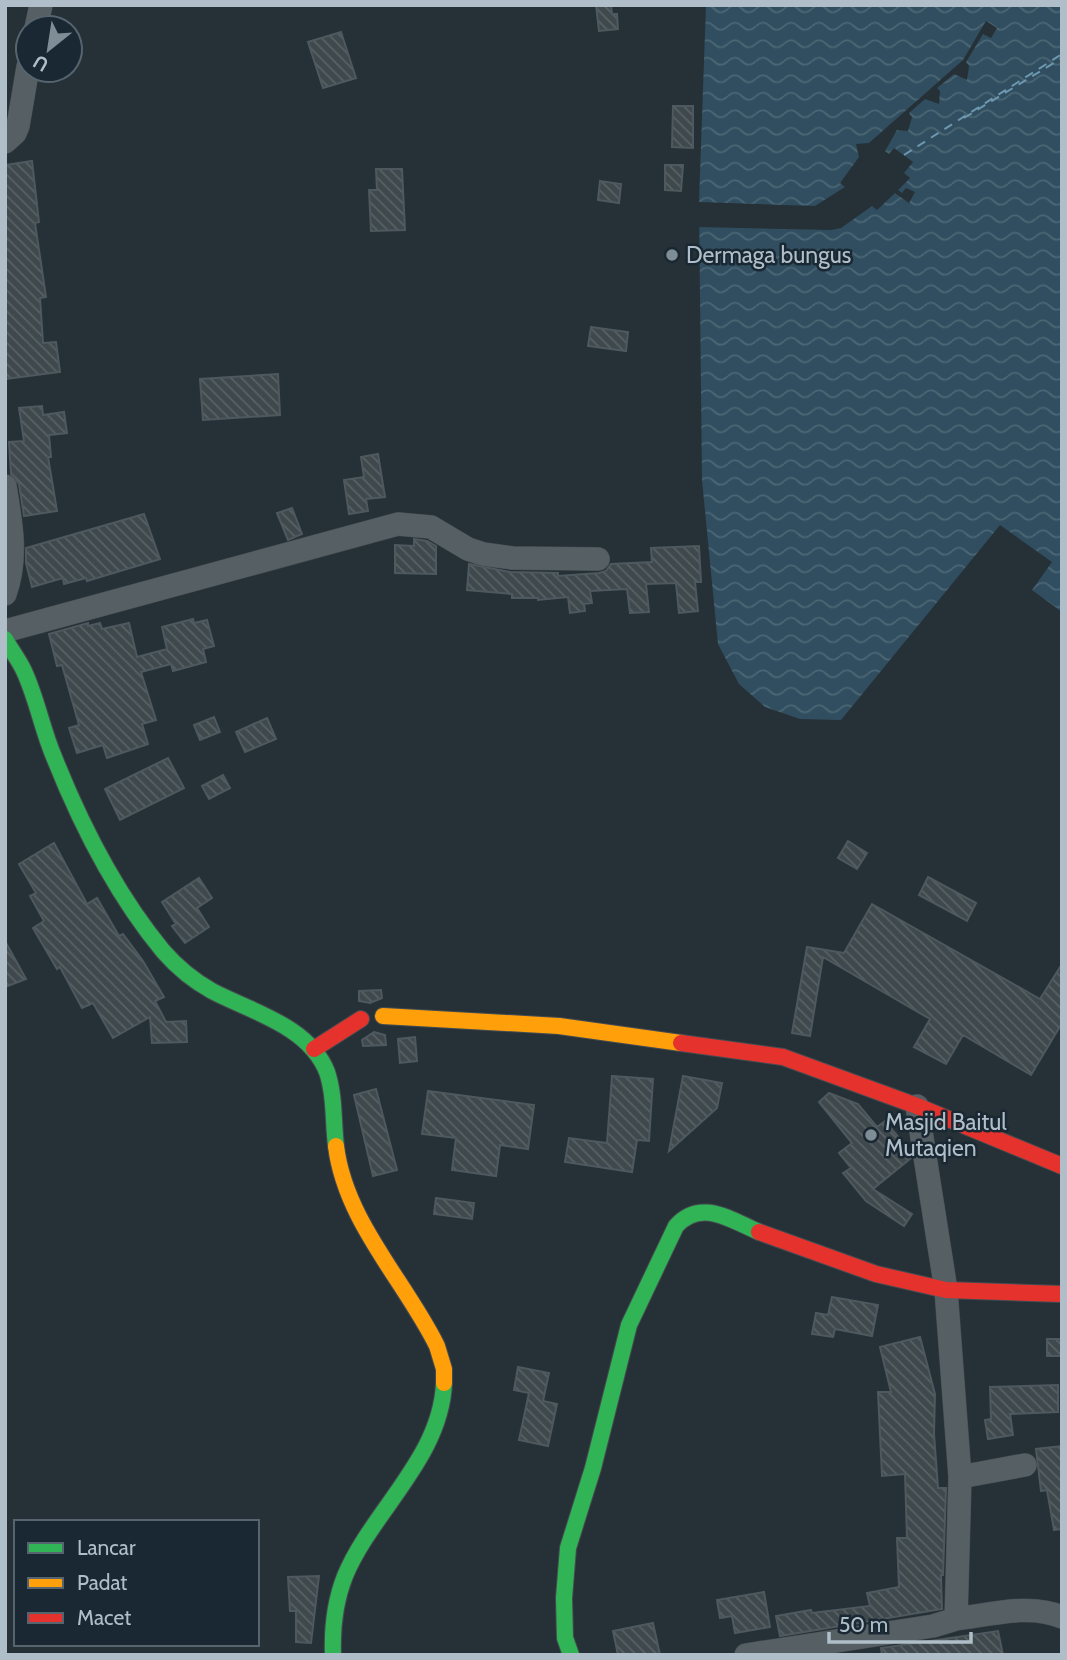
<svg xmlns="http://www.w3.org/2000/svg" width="1067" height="1660" font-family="Cabin,sans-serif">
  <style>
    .water { fill: url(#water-waves) }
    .pier { fill: #263137 }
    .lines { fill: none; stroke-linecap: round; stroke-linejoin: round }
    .ferry { stroke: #6d97af; stroke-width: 2; stroke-dasharray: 9 7; stroke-linecap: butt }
    .building { fill: url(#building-back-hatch); stroke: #4e585f; stroke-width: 2 }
    .street-casing { stroke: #454c51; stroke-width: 24 }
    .fast-casing { stroke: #454c51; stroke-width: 18 }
    .slow-casing { stroke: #454c51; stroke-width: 18 }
    .jam-casing { stroke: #454c51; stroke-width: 18 }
    .street { stroke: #565f64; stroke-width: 23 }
    .fast { stroke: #30b455; stroke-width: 16 }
    .slow { stroke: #ff9f0a; stroke-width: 16 }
    .jam { stroke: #e5322d; stroke-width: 16 }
    .poi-dot { fill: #7f8d96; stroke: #192832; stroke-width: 2.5 }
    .labels { text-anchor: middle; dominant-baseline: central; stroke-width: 5; stroke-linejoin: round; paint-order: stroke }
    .poi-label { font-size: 23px; fill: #afbec9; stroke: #192832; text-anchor: start }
  </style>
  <defs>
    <pattern id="water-waves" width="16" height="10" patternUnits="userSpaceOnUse" patternTransform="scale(1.75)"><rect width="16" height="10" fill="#304e5f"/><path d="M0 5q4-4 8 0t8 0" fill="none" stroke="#4b6675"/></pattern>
    <pattern id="building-back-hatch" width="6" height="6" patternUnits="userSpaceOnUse" patternTransform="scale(1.75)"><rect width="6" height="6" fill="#3f484c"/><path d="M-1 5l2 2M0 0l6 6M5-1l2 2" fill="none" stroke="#586164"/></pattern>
  </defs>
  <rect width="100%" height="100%" fill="#263137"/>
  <path class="water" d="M706,5H1062V612L1032,590L1052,562L1000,525L841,720L800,719L765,707L739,684L718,644L702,480L699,202Z"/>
  <path class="pier" d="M986,21L997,28L991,38L983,34L966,62L969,66L967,80L954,74L937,88L940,91L939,104L925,99L909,113L912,117L908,131L897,130L885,151L889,154L894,148L913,162L904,173L910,178L898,190L902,193L906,188L915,192L909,203L895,193L877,210L872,206L841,228L831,230L699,227V202L815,206L845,187L840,183L859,157L856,144L869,143L963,60Z"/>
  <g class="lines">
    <path class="ferry" d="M964,118L1062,58
      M904,155L1062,54"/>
  </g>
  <path class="building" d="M596,5H611L612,14H617L618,29L599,31Z
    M341,32L356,78L323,88L308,42Z
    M673,106H693V148L672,147Z
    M32,161L39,222L35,223L46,297L40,298L43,343L56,342L60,372L5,379V165Z
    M665,165H683L681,191L665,190Z
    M376,169H402L405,230L371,231L369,190H377Z
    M600,181L621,184L619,203L598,200Z
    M591,327L628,332L626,351L588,346Z
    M278,374L280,415L203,420L200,379Z
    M42,406L43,415L64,412L67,433L49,435L51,457H48L57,511L24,516L19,484L11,474L9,442L24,441L19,408Z
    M378,454L385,497L366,499L368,511L349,514L344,480L364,477L361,457Z
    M292,508L302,534L288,540L277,513Z
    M144,514L160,559L87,581L86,578L64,584L63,578L32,587L26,563V548Z
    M414,539L427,541L436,546V574L395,573V545L414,546Z
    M699,546L701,582H695L698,611L679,613L676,583L646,584L649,612L630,613L627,589L590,591L592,603L584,604L585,611L570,613L568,597L538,600V598H512V594L467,590L469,564L510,572L558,573V576L599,573L606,571L611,564L652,562L651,548Z
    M193,619L194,623L207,620L214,646L203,649L206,662L173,671L171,664L141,672L156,720L142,724L148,744L107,758L103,745L77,753L69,728L79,725L62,665L57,666L49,634L88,623V626L100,623L102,629L129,623L137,657L167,649L162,627Z
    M214,717L220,732L200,740L194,725Z
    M267,718L276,739L245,752L236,732Z
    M168,758L184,788L120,820L105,789Z
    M223,775L230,788L209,799L202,786Z
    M848,841L867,853L857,869L838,858Z
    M54,843L87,904L97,898L119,936L123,934L143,961L164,997L155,1001L166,1022L186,1021L187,1042L152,1043L150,1017L113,1038L93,1003L82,1008L60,967L57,969L33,928L44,921L30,896L36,893L19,864Z
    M928,877L976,903L967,921L919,895Z
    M199,878L212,898L197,908L209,927L185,943L172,926L176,924L162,902Z
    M872,904L1040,999L1062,964V1023L1031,1075L963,1035L946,1064L914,1047L930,1019L823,957L810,1036L792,1033L807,947L844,953Z
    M5,941L26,979L5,987Z
    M381,990L382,998L370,1003L359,1001V991Z
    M374,1032L385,1035L386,1045L363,1046L362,1040Z
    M415,1037L417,1061L400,1063L398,1039Z
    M612,1076L653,1079L649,1141L637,1140L632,1172L565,1162L569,1138L607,1143Z
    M683,1076L722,1083L717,1108L669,1151Z
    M376,1089L397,1170L373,1176L354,1095Z
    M428,1091L534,1105L528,1149L500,1145L496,1176L452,1170L456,1138L422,1134Z
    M829,1093L858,1104L877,1127L885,1121L910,1151L911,1158L873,1189L912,1214L904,1226L866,1201L843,1173L851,1168L839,1153L852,1143L819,1102Z
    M436,1198L474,1203L472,1219L434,1214Z
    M832,1297L878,1305L872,1336L835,1329L833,1337L812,1334L816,1313L828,1315Z
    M920,1337L935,1394L934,1434L938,1488H946L943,1575H941L942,1609L780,1636L776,1616L811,1610L812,1613L870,1606L867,1593L899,1587L897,1538H907L905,1474L882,1476L878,1392H891L880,1347Z
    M1047,1339H1062V1356H1047Z
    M518,1367L549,1373L543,1401L557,1404L548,1446L519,1440L529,1393L514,1390Z
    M1058,1385V1412L1010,1414L1013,1435L988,1439L985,1420L991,1419L990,1387Z
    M1062,1446V1529L1054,1530L1047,1490L1041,1491L1036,1449Z
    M319,1576L311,1643L296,1642V1611H290L288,1577Z
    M764,1592L770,1627L735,1633L732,1616L720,1618L717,1600Z
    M653,1623L660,1655H618L613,1631Z
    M998,1631L1003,1655H882L881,1648Z"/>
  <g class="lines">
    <defs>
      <path id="street" d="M36,28L41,5
        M5,142L15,133L18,126L28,67
        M5,486C11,522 18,558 5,594
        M5,631L398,524L431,527L468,549L483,554L512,558L598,559
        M960,1477L1025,1465
        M956,1619C989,1615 1030,1603 1062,1617
        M746,1655L933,1626L956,1619L960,1477L946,1290L917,1106"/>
      <path id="fast" d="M5,639C11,650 19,660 24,671C37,699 42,729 54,757C81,825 116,894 163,951C177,967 194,981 212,991C252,1012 309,1026 327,1072C335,1096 333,1122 336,1146
        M333,1655C332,1628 335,1601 345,1576C372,1511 441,1458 444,1383
        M571,1655L565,1638L564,1598L568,1548L593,1468L629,1325L676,1226C701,1198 731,1220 759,1232"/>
      <path id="slow" d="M383,1016L559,1026L681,1043
        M336,1146C345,1221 405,1281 437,1346L444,1369V1383"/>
      <path id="jam" d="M681,1043L783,1057L917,1106L1062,1166
        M314,1049L361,1019
        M759,1232L876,1274L946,1290L1062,1294"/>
    </defs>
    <use href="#street" class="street-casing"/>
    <use href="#fast" class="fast-casing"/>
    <use href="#slow" class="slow-casing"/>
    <use href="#jam" class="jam-casing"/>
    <use href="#street" class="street"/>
    <use href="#fast" class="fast"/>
    <use href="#slow" class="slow"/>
    <use href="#jam" class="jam"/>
  </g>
  <g class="poi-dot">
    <circle cx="672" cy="255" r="7"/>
    <circle cx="871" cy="1135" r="7"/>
  </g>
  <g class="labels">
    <g class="poi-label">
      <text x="686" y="255">Dermaga bungus</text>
      <text x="885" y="1122">Masjid Baitul<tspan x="885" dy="26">Mutaqien</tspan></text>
    </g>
  </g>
  <rect width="1067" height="1660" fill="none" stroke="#afbec9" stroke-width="14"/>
  <rect x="14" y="1520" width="245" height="126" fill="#192832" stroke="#55646e" stroke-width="2"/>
  <rect x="28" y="1543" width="35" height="10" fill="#30b455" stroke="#55646e" stroke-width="2"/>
  <text x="77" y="1555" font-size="21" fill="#afbec9">Lancar</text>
  <rect x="28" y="1578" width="35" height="10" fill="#ff9f0a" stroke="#55646e" stroke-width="2"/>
  <text x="77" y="1590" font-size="21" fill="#afbec9">Padat</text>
  <rect x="28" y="1613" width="35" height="10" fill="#e5322d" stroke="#55646e" stroke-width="2"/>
  <text x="77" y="1625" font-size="21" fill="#afbec9">Macet</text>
  <g transform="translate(49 49) rotate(210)"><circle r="33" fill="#192832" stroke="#55646e" stroke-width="2"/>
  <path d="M0-5L12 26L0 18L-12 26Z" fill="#7f8d96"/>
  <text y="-10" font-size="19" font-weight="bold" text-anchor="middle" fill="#afbec9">U</text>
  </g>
  <path d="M829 1632v10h142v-10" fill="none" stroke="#afbec9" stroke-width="3.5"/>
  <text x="839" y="1632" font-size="21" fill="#afbec9" stroke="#192832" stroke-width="5" paint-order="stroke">50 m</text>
</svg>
